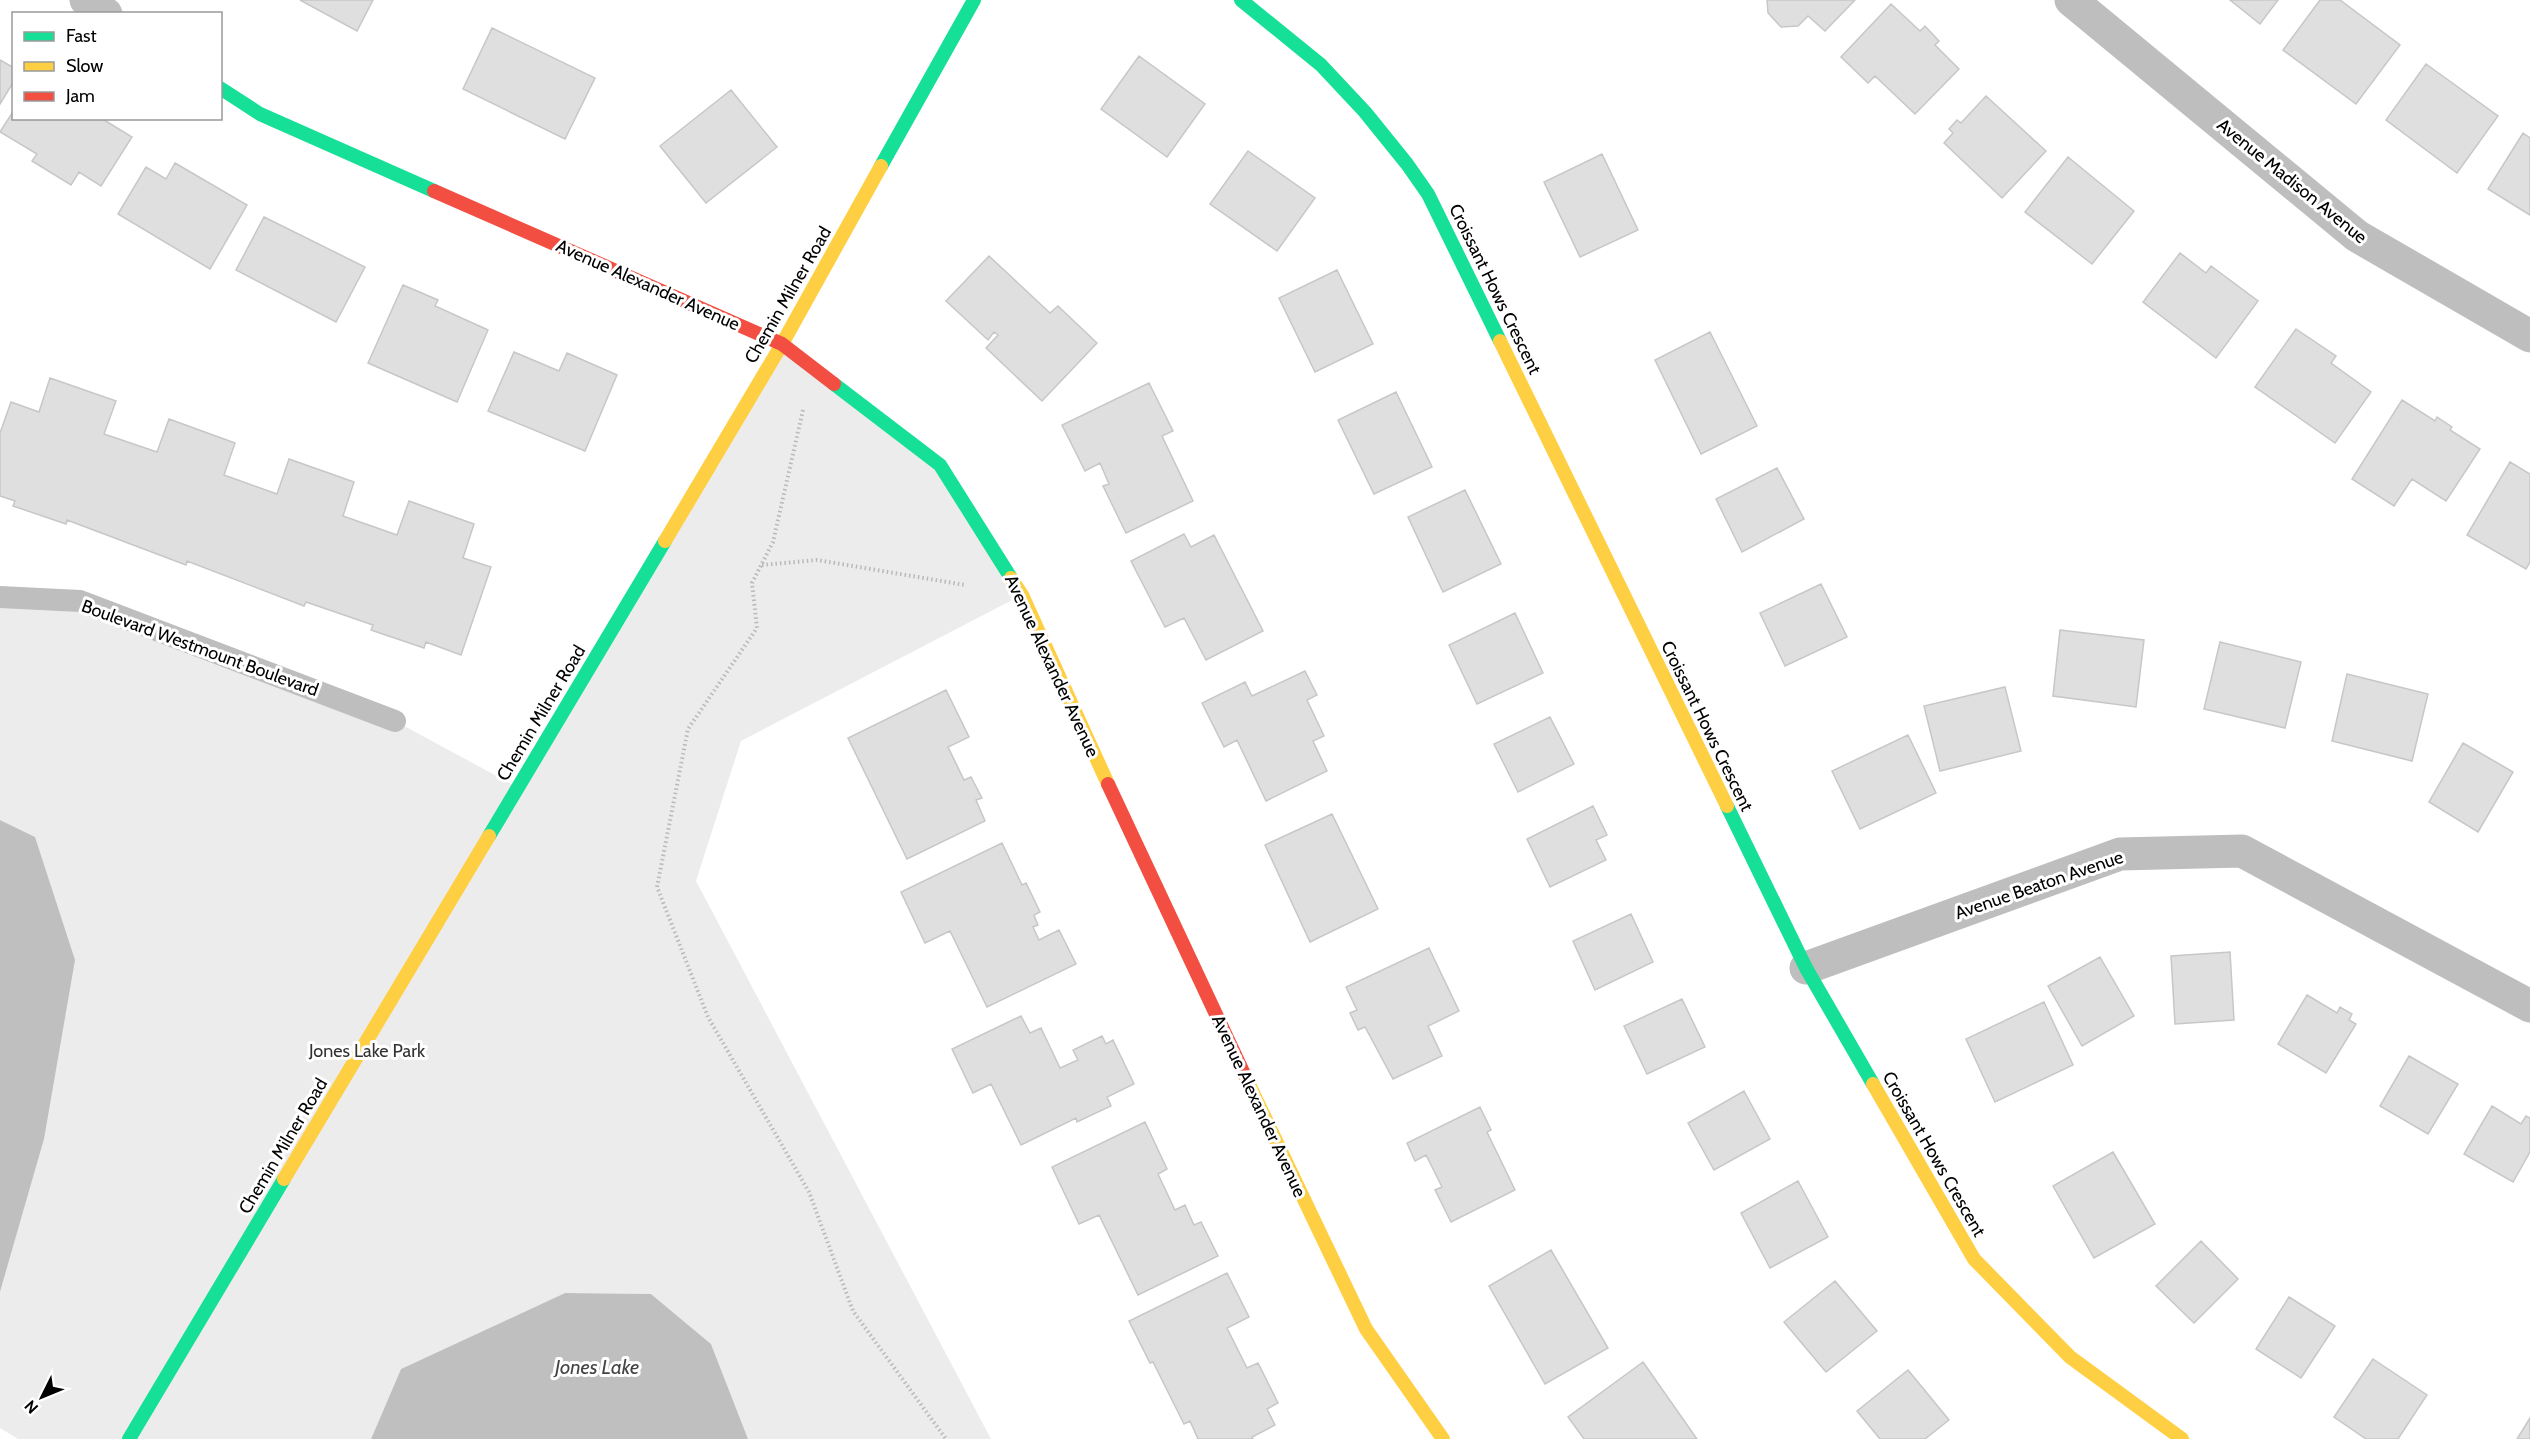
<svg xmlns="http://www.w3.org/2000/svg" width="2530" height="1439" font-family="Cabin,sans-serif">
  <style>
    .green { fill: #ececec }
    .water { fill: #bfbfbf }
    .building { fill: #dfdfdf; stroke: #c7c7c7; stroke-width: 1.5 }
    .lines { fill: none; stroke-linecap: round; stroke-linejoin: round }
    .path { stroke: #b9b9b9; stroke-width: 4; stroke-dasharray: 1.5 3; stroke-linecap: butt }
    .lane { stroke: #bebebe; stroke-width: 22 }
    .street { stroke: #bebebe; stroke-width: 33 }
    .fast { stroke: #16e098; stroke-width: 14 }
    .slow { stroke: #ffcf43; stroke-width: 14 }
    .jam { stroke: #f24e42; stroke-width: 14 }
    .labels { text-anchor: middle; dominant-baseline: central; stroke-width: 6; stroke-linejoin: round; paint-order: stroke }
    .street-label { font-size: 18px; fill: #000; stroke: #fff }
    .park-label { font-size: 18px; fill: #333; stroke: #fff }
    .water-label { font-size: 20px; font-style: italic; fill: #444; stroke: #fff }
  </style>
  <rect width="100%" height="100%" fill="#fff"/>
  <path class="green" d="M782,344L940,465L1022,595L741,741L696,881L991,1439H748L711,1344L651,1294L565,1293L401,1369L371,1439H18L0,1428V1292L44,1139L35,837L0,820V597L80,601L395,721L517,787Z"/>
  <path class="water" d="M0,820L35,837L75,960L44,1139L0,1292Z
    M565,1293L651,1294L711,1344L748,1439H371L401,1369Z"/>
  <path class="building" d="M300,0H373L357,31Z
    M1767,0H1855L1825,31L1808,16L1798,26L1781,27L1768,13Z
    M2230,0H2278L2260,24Z
    M2320,0H2340L2400,45L2356,104L2283,50Z
    M1891,4L1920,31L1925,26L1939,41L1935,45L1959,69L1915,114L1875,76L1868,83L1841,57Z
    M492,28L595,78L565,139L463,89Z
    M1139,56L1205,104L1167,157L1101,109Z
    M0,60L14,68V81L0,104Z
    M2426,64L2498,116L2457,173L2386,120Z
    M731,90L777,147L706,203L660,146Z
    M1986,96L2046,151L2002,198L1944,143L1953,133L1949,129L1957,120L1961,123Z
    M14,110V118H101L132,137L101,186L79,172L71,185L32,161L37,154L0,132Z
    M2523,133L2530,138V215L2488,189Z
    M1248,151L1315,198L1277,251L1210,204Z
    M1602,154L1638,230L1580,257L1544,182Z
    M2068,157L2134,211L2092,264L2025,212Z
    M175,163L247,205L210,269L118,214L146,167L166,179Z
    M264,217L365,267L336,322L236,270Z
    M2180,253L2206,273L2211,266L2258,301L2216,358L2143,302Z
    M989,256L1050,313L1058,306L1097,343L1042,401L986,348L998,335L994,332L988,340L946,301Z
    M1337,270L1373,344L1315,372L1279,298Z
    M403,285L438,300L435,306L488,330L457,402L368,363Z
    M2296,329L2336,356L2331,363L2371,392L2335,443L2255,387Z
    M1710,332L1757,426L1701,454L1655,360Z
    M514,352L559,371L567,353L617,375L585,451L488,411Z
    M50,378L116,401L104,434L157,452L169,419L235,443L224,475L277,494L289,459L354,482L343,516L397,535L409,501L474,524L463,558L491,567L461,655L426,642L424,648L371,630L373,625L306,602L304,606L187,561L186,565L75,523L67,520L66,524L13,506L15,501L0,496V433L11,402L39,412Z
    M1149,383L1173,431L1162,436L1193,501L1126,533L1103,486L1109,484L1100,463L1085,471L1062,425Z
    M1396,392L1432,467L1374,494L1338,420Z
    M2402,400L2435,421L2437,417L2452,427L2450,430L2480,449L2446,501L2412,479L2394,506L2352,479Z
    M2510,462L2530,474V562L2526,569L2467,535Z
    M1777,468L1804,519L1742,552L1716,499Z
    M1465,490L1501,564L1443,592L1408,517Z
    M1184,534L1191,547L1214,535L1263,631L1206,660L1184,618L1165,627L1131,561Z
    M1821,584L1847,637L1785,666L1760,613Z
    M1515,613L1543,673L1477,704L1449,645Z
    M2060,630L2144,640L2136,707L2053,696Z
    M2220,642L2301,662L2285,728L2204,709Z
    M1305,671L1317,695L1307,700L1324,736L1313,741L1327,771L1266,801L1237,740L1224,747L1202,703L1245,682L1252,696Z
    M2347,674L2428,694L2412,761L2332,741Z
    M2005,687L2021,751L1940,771L1924,706Z
    M946,690L969,737L948,747L964,780L971,777L982,798L976,800L985,821L907,859L848,738Z
    M1550,717L1574,764L1518,792L1494,744Z
    M1908,735L1936,793L1860,829L1832,771Z
    M2463,743L2513,772L2478,832L2429,802Z
    M1593,806L1607,835L1596,840L1606,860L1550,887L1527,839Z
    M1332,814L1378,909L1310,942L1265,845Z
    M1002,843L1022,885L1026,883L1040,912L1034,915L1038,925L1033,927L1039,940L1059,930L1076,964L987,1007L950,931L925,943L901,892Z
    M1631,914L1653,962L1595,990L1573,941Z
    M1429,948L1459,1011L1428,1026L1442,1056L1393,1079L1365,1027L1358,1030L1350,1013L1357,1010L1346,987Z
    M2230,952L2234,1020L2175,1024L2171,956Z
    M2100,957L2134,1016L2082,1046L2048,986Z
    M2307,995L2337,1013L2340,1007L2352,1014L2349,1020L2356,1024L2326,1073L2278,1044Z
    M1682,999L1705,1047L1647,1074L1624,1026Z
    M2044,1002L2073,1065L1995,1102L1966,1039Z
    M1021,1016L1030,1033L1041,1028L1060,1068L1078,1060L1073,1050L1102,1036L1106,1044L1113,1040L1134,1084L1107,1097L1111,1106L1077,1122L1076,1118L1021,1145L991,1084L973,1093L952,1049Z
    M2409,1056L2458,1084L2428,1134L2380,1106Z
    M1744,1091L1770,1139L1714,1170L1688,1123Z
    M2492,1106L2521,1124L2526,1116L2530,1118V1152L2513,1182L2464,1154Z
    M1480,1107L1491,1130L1487,1132L1515,1190L1451,1222L1435,1190L1442,1187L1426,1155L1415,1161L1407,1143Z
    M1145,1122L1167,1169L1158,1174L1175,1210L1185,1205L1194,1225L1201,1222L1218,1256L1138,1295L1099,1215L1079,1224L1052,1167Z
    M2113,1152L2155,1224L2094,1258L2053,1186Z
    M1798,1181L1828,1237L1770,1268L1741,1213Z
    M2201,1241L2238,1279L2194,1323L2156,1286Z
    M1551,1250L1608,1348L1545,1384L1489,1286Z
    M1227,1273L1249,1317L1227,1328L1247,1368L1258,1363L1278,1403L1267,1409L1275,1425L1252,1437L1253,1439H1198L1190,1421L1184,1424L1153,1362L1150,1363L1129,1321Z
    M1835,1281L1877,1331L1826,1372L1784,1322Z
    M2289,1297L2335,1326L2301,1378L2256,1349Z
    M2373,1359L2427,1395L2398,1439H2366L2334,1417Z
    M1643,1362L1697,1439H1584L1568,1417Z
    M1908,1370L1949,1420L1925,1439H1880L1857,1411Z
    M2530,1418V1439H2517Z"/>
  <g class="lines">
    <path class="path" d="M803,410L773,542L752,583L757,628L688,729L657,887L708,1017L809,1192L853,1311L946,1439
      M762,565L817,560L965,585"/>
    <path class="lane" d="M0,597L80,601L395,721"/>
    <path class="street" d="M86,0L106,14
      M2071,0L2357,236L2530,336
      M1806,968L2120,854L2242,851L2530,1006"/>
    <path class="fast" d="M1241,0L1321,65L1365,112L1407,164L1428,194L1500,341
      M220,88L260,114L434,191
      M881,166L974,0
      M834,384L940,465L1011,578
      M1727,806L1806,968L1873,1084
      M489,836L665,541
      M129,1439L284,1179"/>
    <path class="slow" d="M1500,341L1727,806
      M665,541L782,344L881,166
      M1011,578L1022,595L1108,784
      M1244,1074L1366,1329L1443,1439
      M1873,1084L1974,1259L2070,1357L2182,1439
      M284,1179L489,836"/>
    <path class="jam" d="M434,191L782,344L834,384
      M1108,784L1244,1074"/>
  </g>
  <g class="labels">
    <g class="street-label">
      <text transform="translate(2292 181) rotate(39)">Avenue Madison Avenue</text>
      <text transform="translate(648 285) rotate(24)">Avenue Alexander Avenue</text>
      <text transform="translate(1495 289) rotate(64)">Croissant Hows Crescent</text>
      <text transform="translate(788 295) rotate(-60)">Chemin Milner Road</text>
      <text transform="translate(200 648) rotate(20)">Boulevard Westmount Boulevard</text>
      <text transform="translate(1052 666) rotate(65)">Avenue Alexander Avenue</text>
      <text transform="translate(541 713) rotate(-59)">Chemin Milner Road</text>
      <text transform="translate(1707 726) rotate(64)">Croissant Hows Crescent</text>
      <text transform="translate(2039 885) rotate(-19)">Avenue Beaton Avenue</text>
      <text transform="translate(1259 1106) rotate(65)">Avenue Alexander Avenue</text>
      <text transform="translate(283 1146) rotate(-59)">Chemin Milner Road</text>
      <text transform="translate(1934 1154) rotate(60)">Croissant Hows Crescent</text>
    </g>
    <g class="park-label">
      <text x="367" y="1051">Jones Lake Park</text>
    </g>
    <g class="water-label">
      <text x="597" y="1367">Jones Lake</text>
    </g>
  </g>
  <rect x="12" y="12" width="210" height="108" fill="#ffffff" stroke="#999999" stroke-width="1.5"/>
  <rect x="24" y="32" width="30" height="9" fill="#16e098" stroke="#999999" stroke-width="1.5"/>
  <text x="66" y="42" font-size="18" fill="#000000">Fast</text>
  <rect x="24" y="62" width="30" height="9" fill="#ffcf43" stroke="#999999" stroke-width="1.5"/>
  <text x="66" y="72" font-size="18" fill="#000000">Slow</text>
  <rect x="24" y="92" width="30" height="9" fill="#f24e42" stroke="#999999" stroke-width="1.5"/>
  <text x="66" y="102" font-size="18" fill="#000000">Jam</text>
  <g transform="translate(42 1397) rotate(227)" stroke="#ffffff" stroke-width="4.5" paint-order="stroke">
  <path d="M0-4.5L10 22L0 15L-10 22Z" fill="#000000"/>
  <text y="-9" font-size="16" font-weight="bold" text-anchor="middle" fill="#000000">N</text>
  </g>
</svg>
